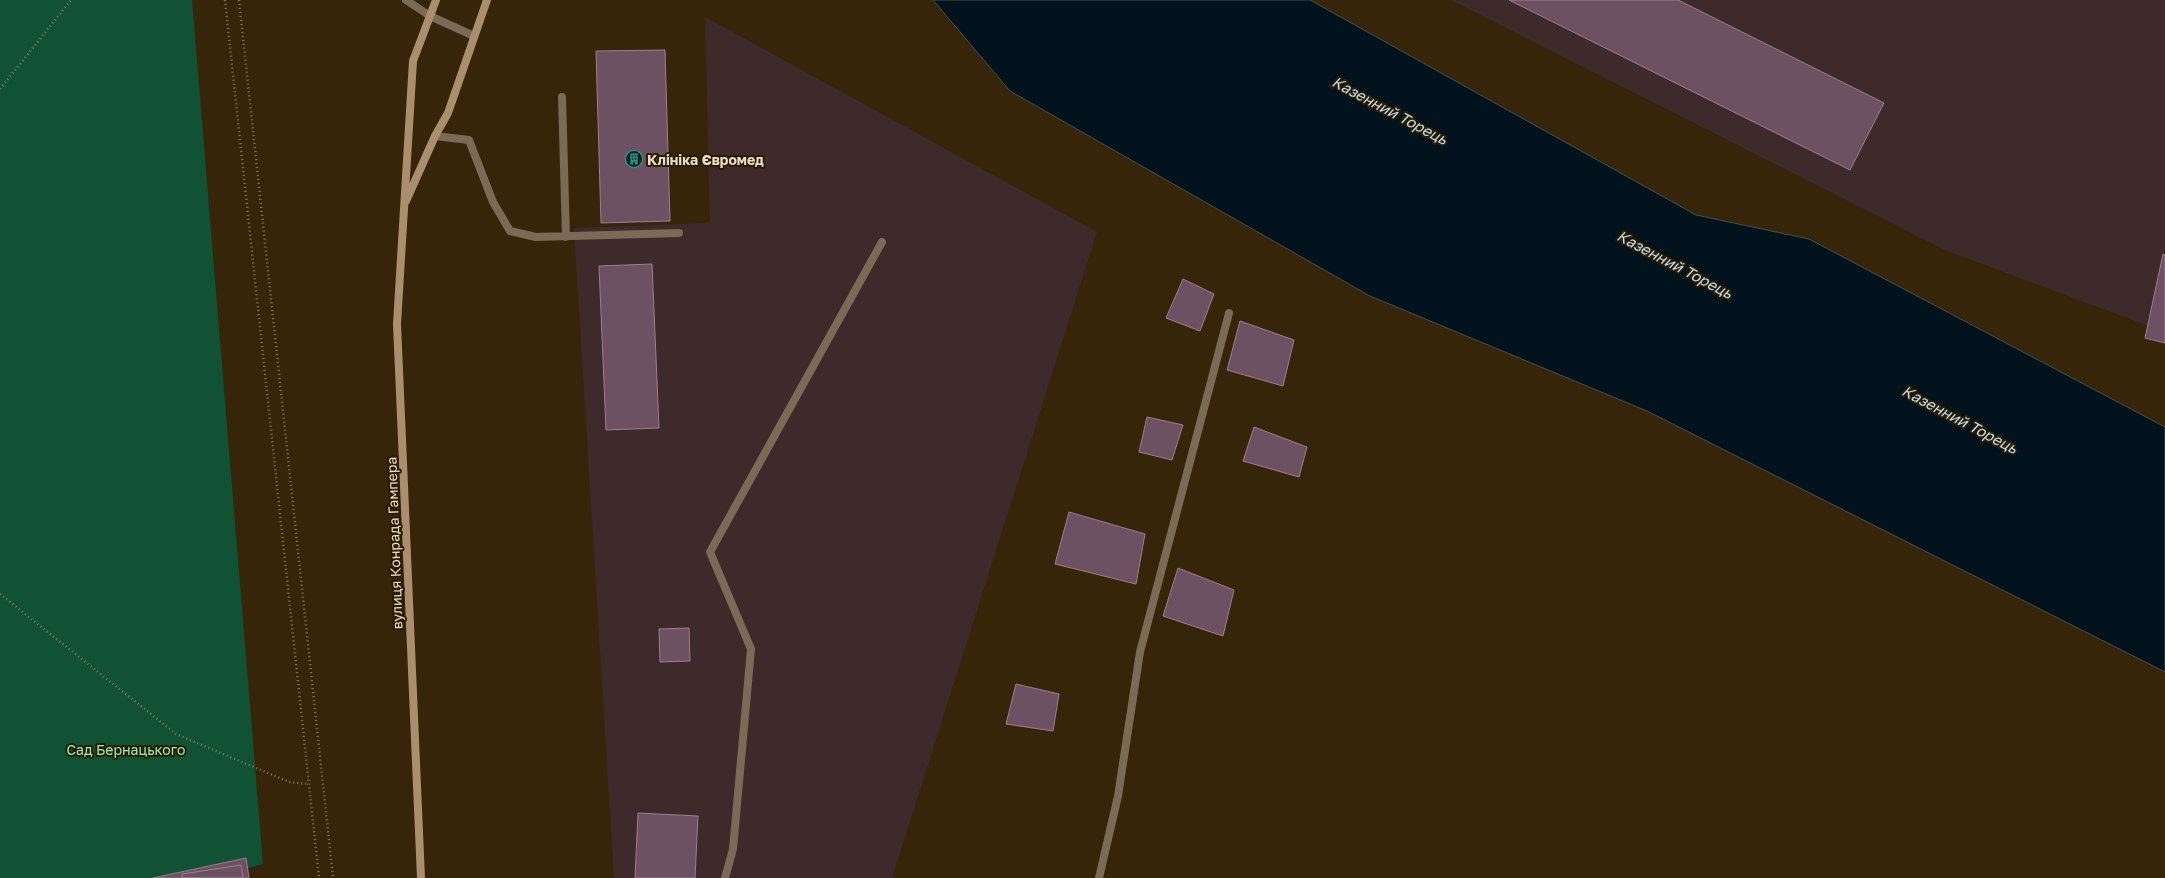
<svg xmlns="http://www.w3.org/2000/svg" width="2165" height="878" font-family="'Golos Text',sans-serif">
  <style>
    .industrial { fill: #3e2a2b }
    .green { fill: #115234 }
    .water { fill: #02131d; stroke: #474f52 }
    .building { fill: #6e5063; stroke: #9e7e92 }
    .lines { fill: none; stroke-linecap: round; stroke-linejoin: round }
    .path { stroke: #877861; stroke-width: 2.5; stroke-dasharray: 1 3; stroke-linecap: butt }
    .lane { stroke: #7b6a56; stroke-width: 8 }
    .street { stroke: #7b6a56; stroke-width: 8 }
    .secondary { stroke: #aa8e6e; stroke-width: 8 }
    .labels { text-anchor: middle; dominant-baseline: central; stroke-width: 4; stroke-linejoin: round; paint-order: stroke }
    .poi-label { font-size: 14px; font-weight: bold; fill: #e8dccd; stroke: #2c1b01; text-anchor: start }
    .street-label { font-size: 14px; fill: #e8dccd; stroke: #2c1b01 }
    .park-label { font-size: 14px; fill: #93eebc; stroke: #2c1b01 }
    .water-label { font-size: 15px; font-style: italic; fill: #bddef3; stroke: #2c1b01 }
  </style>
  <rect width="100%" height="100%" fill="#372509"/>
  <path class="industrial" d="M1451,0H2165V332L1945,250Z
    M705,17L1097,232L892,878H614L574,228L710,223Z"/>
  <path class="green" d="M0,0H192L263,864L214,878H0Z"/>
  <path class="water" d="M933,0H1310L1696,215L1809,239L2165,427V672L1647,411L1370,296L1010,91Z"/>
  <path class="building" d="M1509,0H1678L1884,103L1850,170Z
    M665,50L670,221L601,223L596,51Z
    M2163,254L2165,255V343L2145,338Z
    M652,264L659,428L606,430L599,266Z
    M1183,279L1214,294L1200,331L1166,318Z
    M1240,321L1294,340L1283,386L1227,370Z
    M1147,417L1183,425L1172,460L1139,452Z
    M1254,427L1307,447L1299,477L1243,461Z
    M1069,512L1145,534L1136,584L1055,564Z
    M1178,568L1234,590L1223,636L1163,616Z
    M689,628L690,661L660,662L659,629Z
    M1016,684L1059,694L1053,731L1006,724Z
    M638,813L698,816L695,878H635Z
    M246,858L249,878H153Z
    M241,865L243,878H182V874Z"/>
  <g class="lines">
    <path class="path" d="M225,0L319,878
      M239,0L333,878
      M0,89L71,0
      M0,594L176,734L289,782L308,784"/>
    <path class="lane" d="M406,0L430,16L474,36
      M562,97L566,237
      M435,136L469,140L493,202L510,231L536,237L679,233
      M725,878L733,849L751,649L710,552L882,242"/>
    <path class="street" d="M1099,878L1118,796L1140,652L1229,313"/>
    <path class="secondary" d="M406,201L435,136L448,113L487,0
      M421,878L397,324L413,61L436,0"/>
  </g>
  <defs>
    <symbol id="building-ring" viewBox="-11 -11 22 22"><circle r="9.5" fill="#2c1b01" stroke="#0f9aa8" stroke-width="1.5"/><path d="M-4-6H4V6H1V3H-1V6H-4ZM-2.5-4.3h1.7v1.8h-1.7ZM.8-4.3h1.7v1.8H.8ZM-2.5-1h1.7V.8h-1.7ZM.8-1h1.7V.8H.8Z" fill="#0f9aa8"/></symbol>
  </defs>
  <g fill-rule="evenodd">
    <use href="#building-ring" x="624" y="149" width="20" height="20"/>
  </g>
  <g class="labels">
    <g class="poi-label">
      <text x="647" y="159">Клініка Євромед</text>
    </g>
    <g class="street-label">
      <text transform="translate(394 543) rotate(-92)">вулиця Конрада Гампера</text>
    </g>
    <g class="park-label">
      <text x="126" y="749">Сад Бернацького</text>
    </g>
    <g class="water-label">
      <text transform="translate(1390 110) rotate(28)">Казенний Торець</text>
      <text transform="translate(1675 264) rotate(28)">Казенний Торець</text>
      <text transform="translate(1960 419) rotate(28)">Казенний Торець</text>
    </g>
  </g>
</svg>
